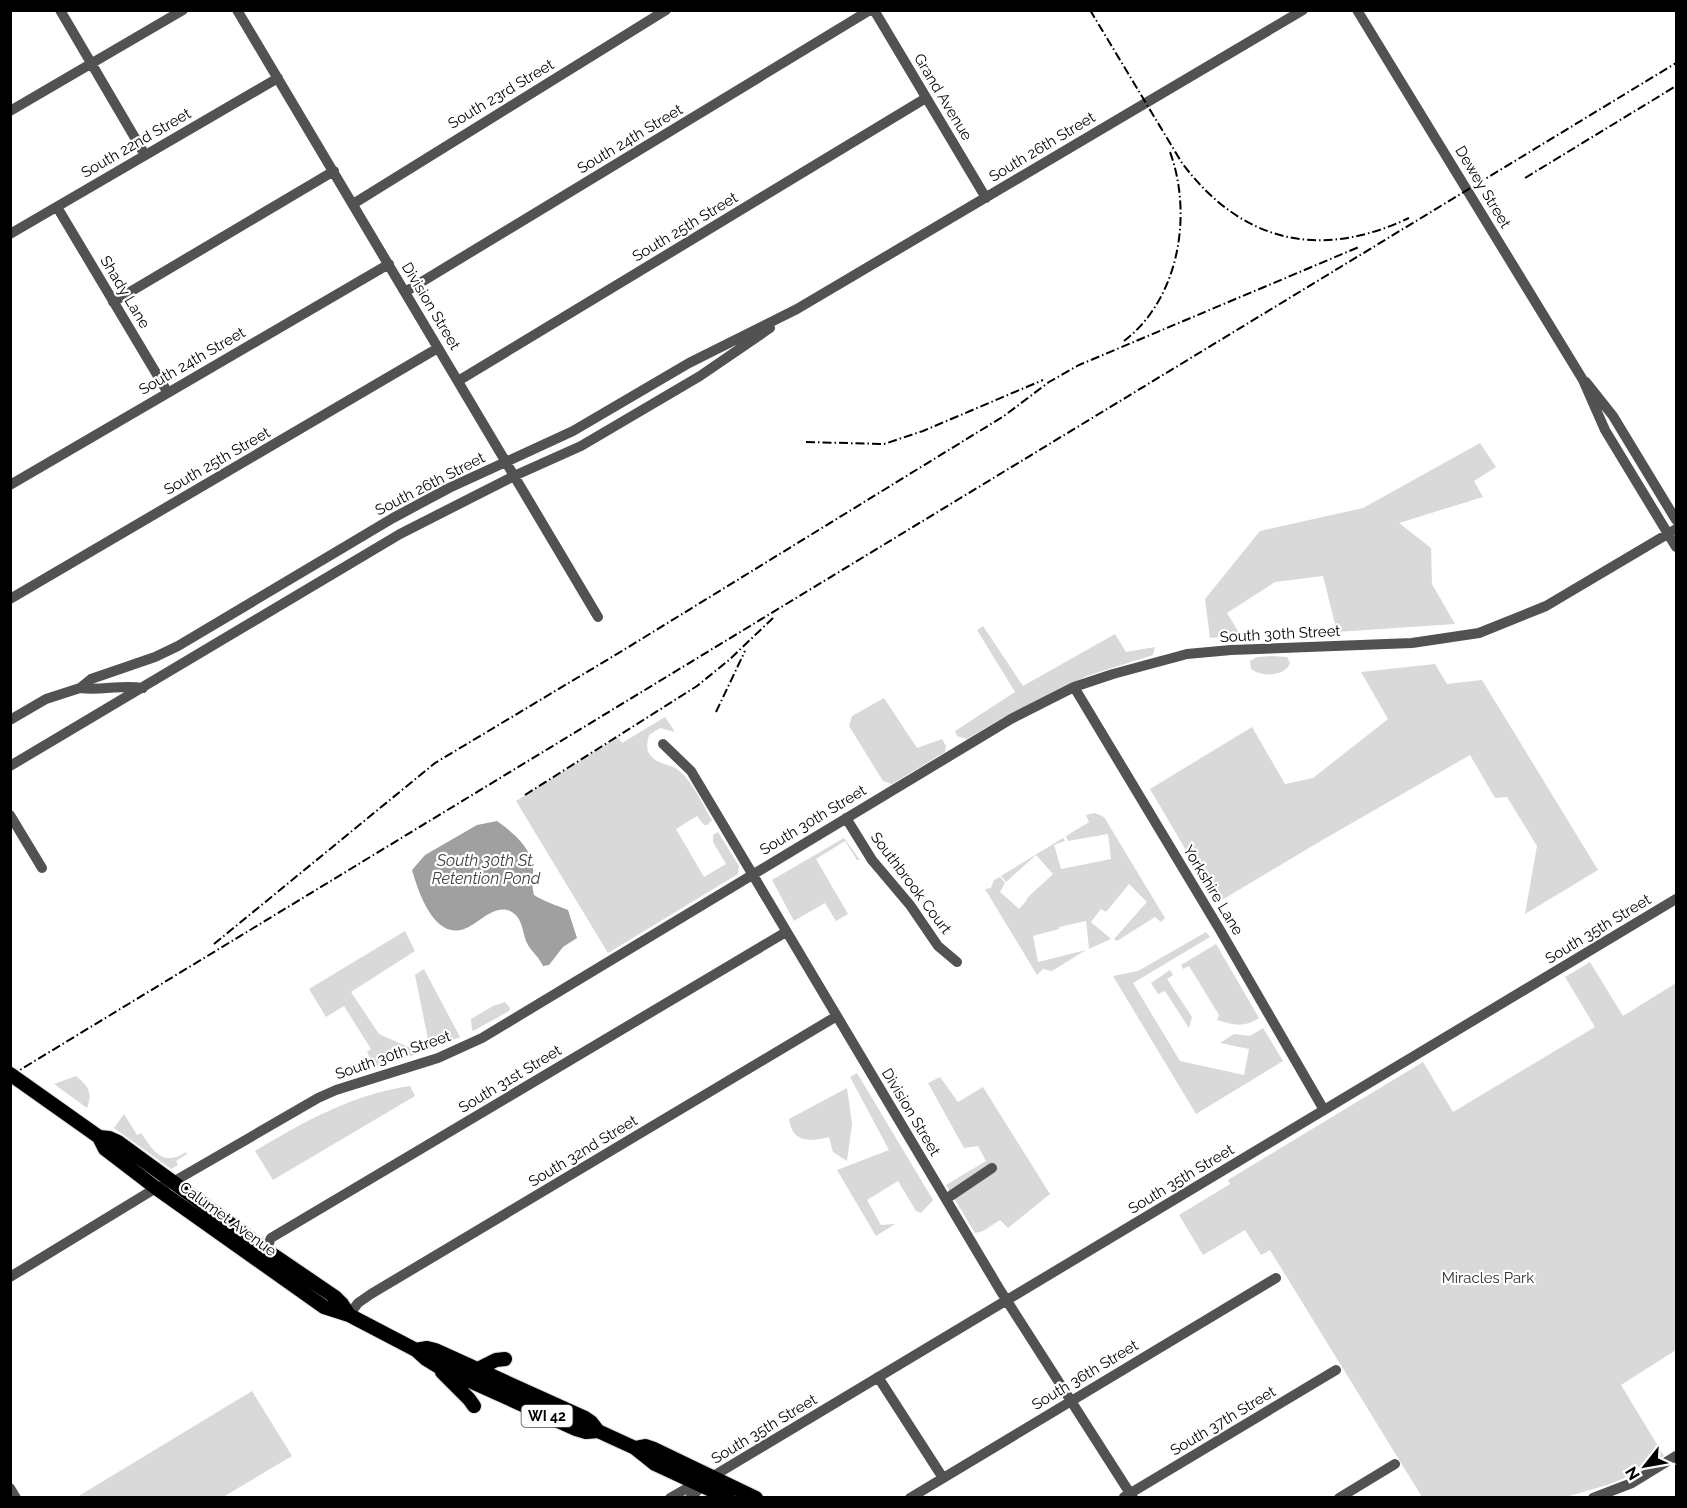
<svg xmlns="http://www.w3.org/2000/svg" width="1687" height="1508" font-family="Raleway,sans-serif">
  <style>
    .green { fill: #d9d9d9 }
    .water { fill: #a0a0a0 }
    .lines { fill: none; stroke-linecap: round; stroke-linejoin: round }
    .major-casing { stroke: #dbdbdb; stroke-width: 16 }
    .minor { stroke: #525252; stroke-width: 10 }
    .major { stroke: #000; stroke-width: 14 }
    .rail { stroke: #000; stroke-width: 2; stroke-dasharray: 9 3 1.5 3; stroke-linecap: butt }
    .labels { text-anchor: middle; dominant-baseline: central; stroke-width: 4.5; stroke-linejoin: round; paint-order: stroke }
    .shield { fill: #fff; stroke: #4c4c4c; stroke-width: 1.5 }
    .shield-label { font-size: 14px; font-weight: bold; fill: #000 }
    .street-label { font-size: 15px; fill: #000; stroke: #fff }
    .park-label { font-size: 15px; fill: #303030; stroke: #fff }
    .water-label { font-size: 16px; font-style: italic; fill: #414141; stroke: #fff }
  </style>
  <rect width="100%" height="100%" fill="#fff"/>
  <path class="green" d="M1480,443L1496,467L1474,481L1483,497L1399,523L1431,548L1432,584L1455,624L1337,632L1323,576L1275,582L1227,613L1238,631V635L1210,638L1205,599L1260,531L1363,508Z
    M983,626L1023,686L1115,634L1126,652L1155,647L1153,655L1087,676L1002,718L967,739L957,736L955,731L1015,692L977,630Z
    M1272,656L1287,657L1290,663C1285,677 1261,677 1251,669L1250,661L1257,657Z
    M1435,664L1447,684L1482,680L1598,870L1525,914L1537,846L1507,797L1495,798L1470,755L1319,842L1217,903L1150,789L1252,727L1285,784L1313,778L1388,719L1361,672Z
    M884,698L917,748L942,739L946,746L945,752L892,784L883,781L849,726L852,716Z
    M665,717L675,732L660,728L649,735C647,743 645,750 652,757C658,764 669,764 677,769C693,781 702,804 712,820L707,825H704L697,816L676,829L704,877L726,864L713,842V835L718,832L739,866L738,874L608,953L516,801L618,737L622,743Z
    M1095,813L1104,817L1165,918L1161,922L1155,917L1117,941L1114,939L1147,902L1129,884L1106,912L1101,909L1091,922L1111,939L1089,949L1086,921L1059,927V929L1033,936L1038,962L1086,950L1052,971L1043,969L1037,975L985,889L991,888L994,880L1000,877L1005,883L1000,892L1019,909L1027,900V898L1053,874L1036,855L1006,882L1001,876L1063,838L1065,841L1054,845L1061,869L1111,859L1108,834L1068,841L1066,836L1089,822L1086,815Z
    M844,838L860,860H857L845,841L816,859L848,914L836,921L825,903L794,921L772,880Z
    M405,931L415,951L351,992L379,1034L415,1050L414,1055L375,1067L367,1052L371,1049L344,1006L326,1017L309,989Z
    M1206,932L1210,937L1133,983L1180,1061L1244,1075L1249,1049L1220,1043L1234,1034L1250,1036L1263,1028L1283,1061L1196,1114L1113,976L1138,971Z
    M1216,944L1259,1018C1243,1028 1234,1025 1217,1020L1219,1015L1189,966L1183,969L1181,965Z
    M1590,962L1623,1016L1676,983V1350L1621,1385L1664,1456L1637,1473L1607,1485L1566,1497H1422L1270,1250L1261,1255L1245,1230L1203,1255L1179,1215L1230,1184L1228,1180L1423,1062L1453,1112L1595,1027L1565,977Z
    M424,969L460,1037L430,1049L415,975Z
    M1170,970L1173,975L1167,979L1192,1017L1189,1028L1165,991L1158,994L1151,983Z
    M505,1002L510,1008L509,1011L473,1031L472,1030L471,1019L493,1006Z
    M857,1073L933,1200L921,1213L916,1211L898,1181L867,1200L881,1225L895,1224L876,1236L837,1170L889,1150L850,1077Z
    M76,1076C88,1086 93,1092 87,1108L54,1084Z
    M940,1077L958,1102L983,1087L1050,1194L1008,1228L1000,1220L983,1231L975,1233L946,1185L986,1161L978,1146L964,1148L928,1083Z
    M410,1086L415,1096L273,1180L255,1151C303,1122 353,1094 410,1086Z
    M847,1088L852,1124L847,1161L833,1152L829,1137C809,1142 793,1143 789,1119Z
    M124,1114L137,1135L141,1133C154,1152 163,1167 186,1152L187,1154L176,1161L178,1165L171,1169L114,1128Z
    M252,1391L292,1456L223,1497H77Z"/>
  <path class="water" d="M497,821C512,832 530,846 533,866C534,876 531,885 534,895C545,902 556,905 568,910L577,938L563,947L549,965L543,966C539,957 530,950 527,943C522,932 523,917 510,911C493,904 479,924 464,929C434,940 418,891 412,870L425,855L477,825Z"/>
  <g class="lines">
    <defs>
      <path id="major" d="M10,1074L99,1137L109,1138L118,1142L266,1250L335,1297L342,1304L349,1315
        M99,1137L105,1149L156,1188L324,1307L349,1315L416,1350L426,1359L439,1367L576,1429L586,1432L598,1431L635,1448L655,1464L728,1498
        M416,1350L427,1348L435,1350L585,1418L591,1422L598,1431
        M478,1369L496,1360L505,1359
        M442,1372L469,1399L474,1406
        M635,1448L645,1446L654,1449L756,1498"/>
    </defs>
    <use href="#major" class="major-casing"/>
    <path class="minor" d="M60,10L145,155
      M237,10L598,617
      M874,10L986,198
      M1357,10L1583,380L1605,430L1676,547
      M10,111L183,10
      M353,204L666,10
      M57,207L168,393
      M10,234L278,78
      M405,292L870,10
      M113,302L334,171
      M458,381L926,98
      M1586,382L1613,416L1676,520
      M10,485L389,264
      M10,599L438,348
      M1074,687L1220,930L1324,1110
      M80,688C101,691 122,684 143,688
      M10,720L46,699L80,688L91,679L155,657L178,646L393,518L449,488L573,431L689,363L797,309L1303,10
      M663,744L691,771L1000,1290L1133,1498
      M10,766L400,534L514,476L581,446L700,376L770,328
      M10,815L42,868
      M846,818L872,860L910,905L938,946L957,962
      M946,1199L992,1168
      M263,1257L271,1238L786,932
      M10,1277L156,1188L173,1182L318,1098L336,1090L438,1058L482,1038L1011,719L1074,687L1113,674L1187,654L1231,650L1412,643L1479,633L1546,606L1676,529
      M349,1315L358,1303L371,1294L837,1016
      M878,1377L943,1478
      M10,1488L16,1498
      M1124,1497L1336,1370
      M670,1498L691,1486L700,1484L1676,899
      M690,1498L699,1489L700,1484
      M910,1498L1276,1278
      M1339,1498L1395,1464
      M1593,1498L1632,1483L1676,1456"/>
    <use href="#major" class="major"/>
    <path class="rail" d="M1090,10L1182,163C1242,243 1320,260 1409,218
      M1525,178L1676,86
      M1124,341C1179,299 1193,215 1170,152
      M806,442L884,444L923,431L1043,380
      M716,712L745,651
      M525,795L697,686L729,660L773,618
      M214,944L435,763L622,651L1004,416L1049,382L1079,365L1359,247
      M10,1076L1676,63"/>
  </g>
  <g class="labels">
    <rect class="shield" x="521.5" y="1405" width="51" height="22" rx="4.5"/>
    <g class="shield-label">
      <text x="547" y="1416">WI 42</text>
    </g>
    <g class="street-label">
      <text transform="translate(501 94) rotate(-31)">South 23rd Street</text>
      <text transform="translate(943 97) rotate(59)">Grand Avenue</text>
      <text transform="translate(630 139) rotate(-31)">South 24th Street</text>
      <text transform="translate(136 143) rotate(-30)">South 22nd Street</text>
      <text transform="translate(1042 147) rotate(-31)">South 26th Street</text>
      <text transform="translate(1483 187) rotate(59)">Dewey Street</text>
      <text transform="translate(685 227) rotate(-31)">South 25th Street</text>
      <text transform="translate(125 292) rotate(59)">Shady Lane</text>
      <text transform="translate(431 306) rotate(59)">Division Street</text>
      <text transform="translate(192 361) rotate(-30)">South 24th Street</text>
      <text transform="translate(217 461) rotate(-30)">South 25th Street</text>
      <text transform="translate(430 484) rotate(-27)">South 26th Street</text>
      <text transform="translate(1280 634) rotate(-3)">South 30th Street</text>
      <text transform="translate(813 820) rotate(-31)">South 30th Street</text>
      <text transform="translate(911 883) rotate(53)">Southbrook Court</text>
      <text transform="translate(1213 890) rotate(59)">Yorkshire Lane</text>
      <text transform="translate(1598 929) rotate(-31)">South 35th Street</text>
      <text transform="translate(393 1055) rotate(-19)">South 30th Street</text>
      <text transform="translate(510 1079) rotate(-31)">South 31st Street</text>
      <text transform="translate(911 1112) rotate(59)">Division Street</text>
      <text transform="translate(583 1151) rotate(-31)">South 32nd Street</text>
      <text transform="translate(1181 1179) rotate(-31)">South 35th Street</text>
      <text transform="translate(228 1219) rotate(36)">Calumet Avenue</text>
      <text transform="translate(1085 1375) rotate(-31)">South 36th Street</text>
      <text transform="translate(1223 1421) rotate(-31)">South 37th Street</text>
      <text transform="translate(764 1429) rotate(-31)">South 35th Street</text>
    </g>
    <g class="park-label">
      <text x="1488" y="1278">Miracles Park</text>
    </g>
    <g class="water-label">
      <text x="486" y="860">South 30th St.<tspan x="486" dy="18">Retention Pond</tspan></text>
    </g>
  </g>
  <rect width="1687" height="1508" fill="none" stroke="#000000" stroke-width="24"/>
  <g transform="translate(1645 1466) rotate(239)" stroke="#ffffff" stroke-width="4.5" paint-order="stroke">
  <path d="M0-4.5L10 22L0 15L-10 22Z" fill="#000000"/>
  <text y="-9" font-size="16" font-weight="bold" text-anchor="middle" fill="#000000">N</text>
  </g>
</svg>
